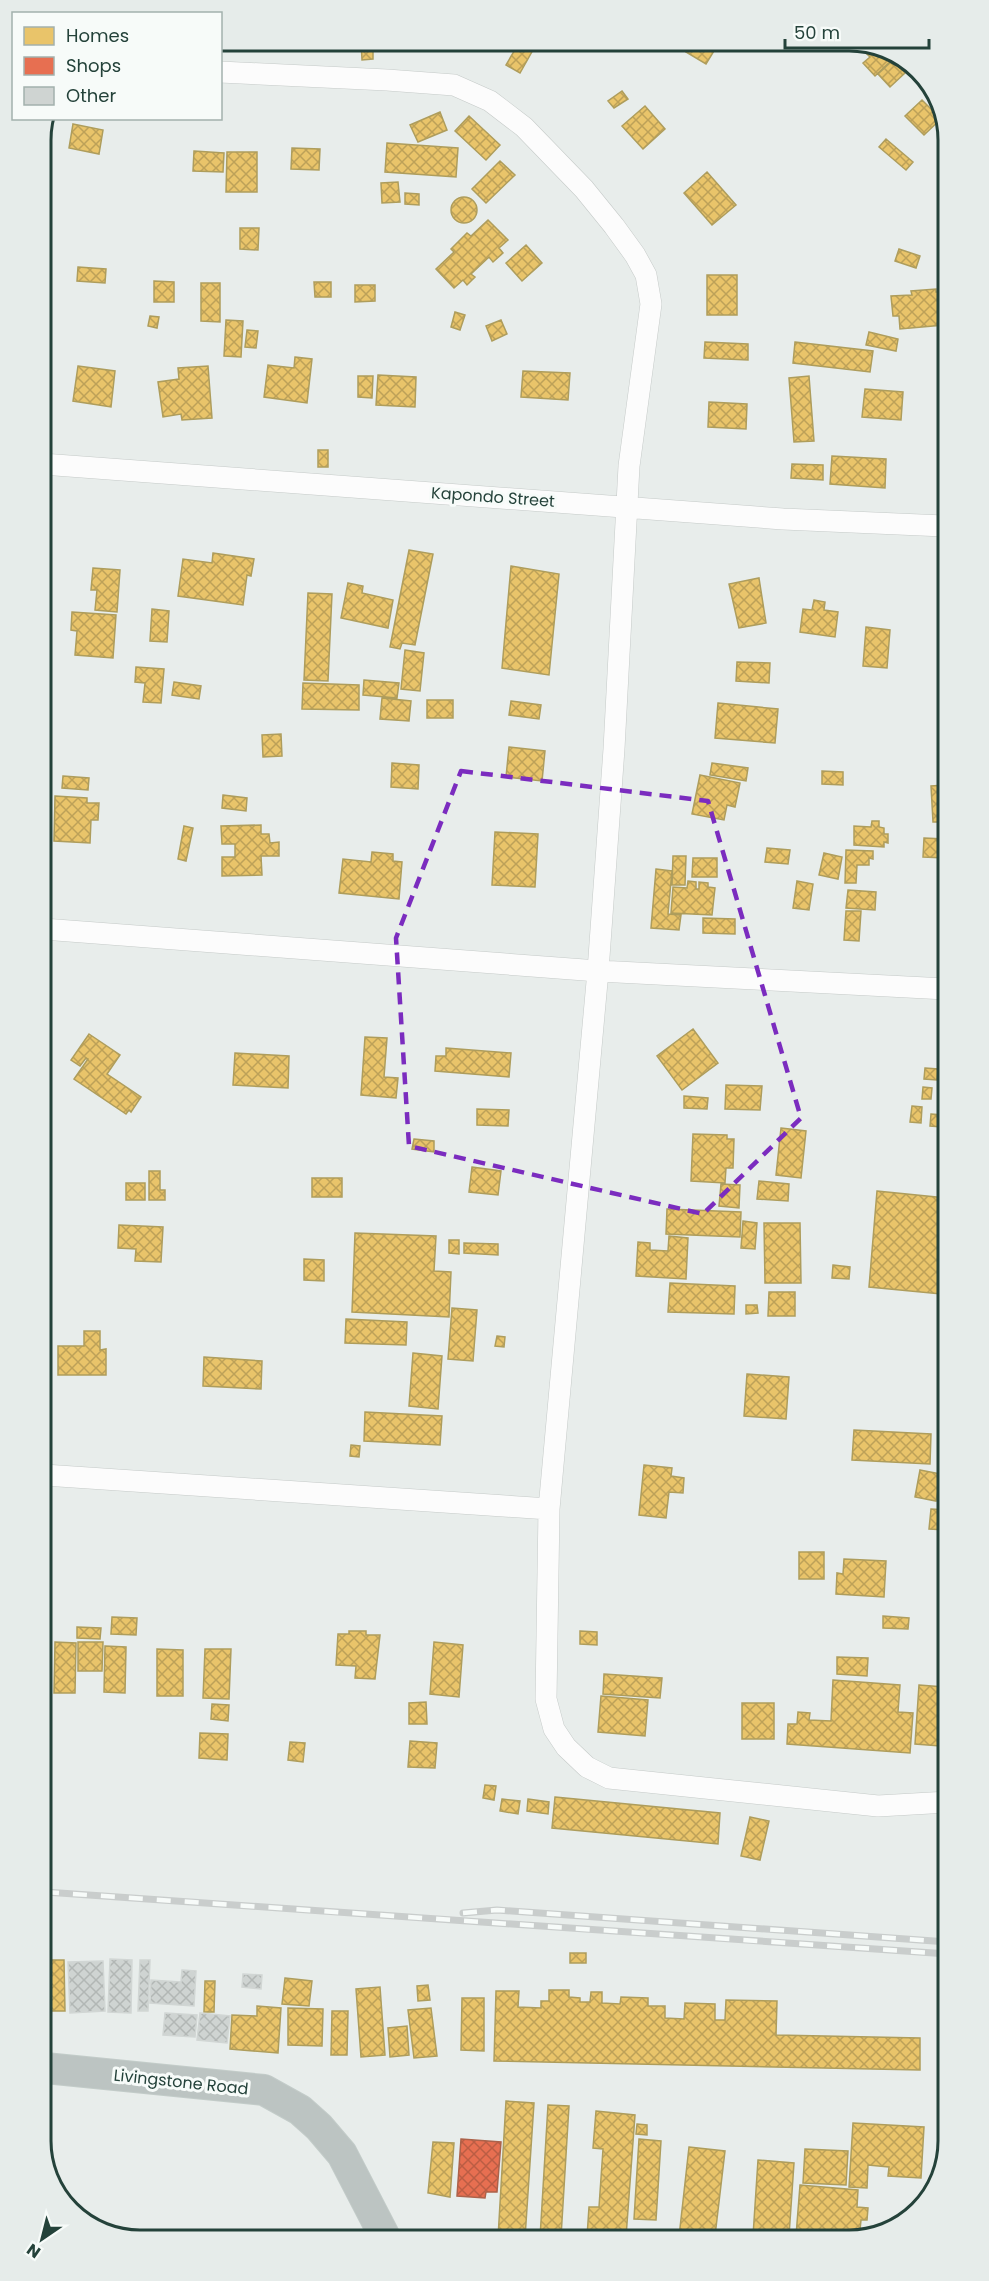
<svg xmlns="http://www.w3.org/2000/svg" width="989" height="2281" font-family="Poppins,sans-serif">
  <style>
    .homes { fill: url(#homes-cross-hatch); stroke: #ae9d5c; stroke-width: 1.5 }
    .shops { fill: url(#shops-cross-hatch); stroke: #ac624a; stroke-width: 1.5 }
    .building { fill: url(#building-cross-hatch); stroke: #d1d6d4; stroke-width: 1.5 }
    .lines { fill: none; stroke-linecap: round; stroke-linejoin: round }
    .minor-casing { stroke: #c5cac8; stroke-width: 22 }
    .highway-casing { stroke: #c3ccc9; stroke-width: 32 }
    .minor { stroke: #fcfcfc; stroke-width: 21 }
    .highway { stroke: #bcc4c2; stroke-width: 30 }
    .rail-casing { stroke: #c9cdcc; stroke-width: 7 }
    .rail { stroke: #f7fbf9; stroke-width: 4.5; stroke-dasharray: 14; stroke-linecap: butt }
    .marked { fill: none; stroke: #7b2cbf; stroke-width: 4.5; stroke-dasharray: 12 8; stroke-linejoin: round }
    .labels { text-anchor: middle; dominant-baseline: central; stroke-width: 6; stroke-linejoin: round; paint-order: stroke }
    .street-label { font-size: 16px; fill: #24423a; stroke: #f7fbf9 }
    .rim { fill: none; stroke: #24423a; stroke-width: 3 }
  </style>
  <defs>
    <pattern id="homes-cross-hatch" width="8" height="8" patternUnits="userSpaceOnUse" patternTransform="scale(1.5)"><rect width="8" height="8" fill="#e9c46a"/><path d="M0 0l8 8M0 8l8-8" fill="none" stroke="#bda158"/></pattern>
    <pattern id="shops-cross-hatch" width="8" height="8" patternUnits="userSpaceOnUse" patternTransform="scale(1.5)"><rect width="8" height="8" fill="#e76f51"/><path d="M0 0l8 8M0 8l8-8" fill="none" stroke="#bb5d44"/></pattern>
    <pattern id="building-cross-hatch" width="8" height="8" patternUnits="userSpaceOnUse" patternTransform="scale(1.5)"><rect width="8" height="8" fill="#cfd4d2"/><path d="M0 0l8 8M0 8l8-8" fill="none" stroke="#b2b7b5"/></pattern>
  </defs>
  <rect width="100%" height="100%" fill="#e8edeb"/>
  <path class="homes" d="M361,41H383L384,51H373V59L362,60Z
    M520,41H538L520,73L506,65Z
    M694,41H708L717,46L706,64L686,52Z
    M854,41H856L896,56L875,76L863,63L870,57Z
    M893,60L905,73L890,87L878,74Z
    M622,91L628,99L614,108L608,101Z
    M922,100L933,111L937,107L943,113V117L924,135L905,116Z
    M645,106L665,129L643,149L622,126Z
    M440,112L447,130L418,142L410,125Z
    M469,116L500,145L486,160L455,131Z
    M73,124L103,130L99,154L69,148Z
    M886,139L913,162L906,170L879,147Z
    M387,143L458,148L456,177L385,172Z
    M292,148L320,149L319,170L291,169Z
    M194,151L224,153L223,172L193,171Z
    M227,152H257V192H226Z
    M500,161L515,175L486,203L472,189Z
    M707,172L736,205L712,225L684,193Z
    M398,182L400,202L382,203L381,183Z
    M405,193L419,194V205L405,204Z
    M451 210a13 13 0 1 1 26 0a13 13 0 1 1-26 0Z
    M488,220L508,240L499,248L503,253L493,262L489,257L471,274L475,277L467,285L463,280L454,288L436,269L454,252L451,249L467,233L471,236Z
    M240,228H259L258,250L240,249Z
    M526,245L542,263L522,281L506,263Z
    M899,249L920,256L916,268L895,261Z
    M78,267L106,269L105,283L77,281Z
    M707,275H737V315H707Z
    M154,281L174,282V302H154Z
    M314,282H331V297H315Z
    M201,283H220V322L201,321Z
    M355,285H375V301L355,302Z
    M936,289V292H944V325L900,329L899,316H893L891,296L912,295L911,291Z
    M455,312L465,315L460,330L451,327Z
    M150,316L159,317L157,328L148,326Z
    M226,320L243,321L241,357L224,356Z
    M501,320L507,334L492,341L486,326Z
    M247,330L258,331L256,348L245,347Z
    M869,332L898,339L896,351L866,345Z
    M705,342L748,344V360L704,358Z
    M795,342L873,351L870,372L793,363Z
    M295,357L312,359L307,403L264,397L268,365L294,368Z
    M78,366L115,371L111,407L73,401Z
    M208,366L212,418L182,420L181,414L163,417L158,382L179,379L178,368Z
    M523,371L570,373L568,400L521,397Z
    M378,375L416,377L415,407L376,405Z
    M358,376H373L372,398L358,397Z
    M809,376L814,441L794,442L789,378Z
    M865,389L903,392L901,420L862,417Z
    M709,402L747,404L746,429L708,427Z
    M318,450H328V467H318Z
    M832,456L886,459L885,488L830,484Z
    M792,464L823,465V480L791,478Z
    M409,550L433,554L415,645L402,643L400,649L390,647Z
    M213,553L254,559L251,576L247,575L243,605L178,596L183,559L212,563Z
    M511,566L559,574L549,675L502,668Z
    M93,568L120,570L117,612L95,610L97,590H91Z
    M759,578L766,623L739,628L729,584Z
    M348,583L363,586L362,593L393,600L388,628L341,618Z
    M308,593L332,594L328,681L304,680Z
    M814,600L825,602L824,610L838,612L835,637L800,632L803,609L812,610Z
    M152,609L169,611L167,642L150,641Z
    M72,612L116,615L113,658L75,655L77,631L71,630Z
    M866,627L890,630L887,668L863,666Z
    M405,650L424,653L420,691L401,689Z
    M737,662L770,663L769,683L736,681Z
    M136,667L164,669L161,703L143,702L145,683L135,682Z
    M364,680L399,683L397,698L363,695Z
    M174,682L201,686L199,699L172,695Z
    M303,683L359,685V710L302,709Z
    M382,698L411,701L409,721L380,719Z
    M427,700H453V718H427Z
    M511,701L541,705L539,719L509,715Z
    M718,703L778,709L775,743L715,738Z
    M281,734L282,756L263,757L262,735Z
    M509,747L545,751L542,781L506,777Z
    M392,763L419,765L418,789L391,787Z
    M712,763L748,768L746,781L710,775Z
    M822,771L843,772V785L822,784Z
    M700,775L740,783L735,807L727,805L724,820L692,814Z
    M63,776L89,778L88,790L62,788Z
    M945,785V822H933L931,786Z
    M223,795L247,798L246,811L222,808Z
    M55,796L87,798V803H99L98,820H91L90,843L54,841Z
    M872,821H879V827L884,828V834H888V843L884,842V847L854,845V826L871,827Z
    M261,825V834H269L270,843L279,842V856H261L262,875L222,876V857H235V844H222L221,826Z
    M184,826L193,828L186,861L178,859Z
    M495,832L538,834L535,887L492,885Z
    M924,838L945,839V858L923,857Z
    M767,848L790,850L788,864L765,862Z
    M846,850L873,851V859L869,858V865H857L856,883H845Z
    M372,852L393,854V861L402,862L399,899L339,893L343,859L371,862Z
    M824,853L842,857L838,879L819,875Z
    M673,856H686L685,885H672Z
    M693,858H717V877H692Z
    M656,869L672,871L668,914L681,915L679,930L651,928Z
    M688,881L696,882V889H699V882L708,883V887L715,888L712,915L671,913L673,887L687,888Z
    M797,881L813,884L809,910L793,908Z
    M848,890L876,892L875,910L846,908Z
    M846,911H861L859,941L844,940Z
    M703,918L735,919V934L703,933Z
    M693,1029L718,1063L682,1090L657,1056Z
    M89,1034L120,1055L107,1074L141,1097L131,1112L129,1110L126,1114L74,1079L88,1059L86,1058L80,1066L71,1060Z
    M365,1037L387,1038L384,1077L398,1078L396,1098L361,1095Z
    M446,1048L511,1053L509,1077L435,1071L436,1056H446Z
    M235,1053L289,1056L288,1088L233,1085Z
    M925,1068L938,1069L937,1080L924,1079Z
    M726,1085L762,1086L760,1110L725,1109Z
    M923,1087L932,1088L931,1099H922Z
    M684,1096L708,1098L707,1109L684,1108Z
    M912,1106L922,1107L921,1123L910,1122Z
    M477,1109L509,1110L508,1126L477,1125Z
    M931,1114L943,1115L942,1127L930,1126Z
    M781,1128L806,1131L801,1178L776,1175Z
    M693,1134L727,1135V1139H734L733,1168H726L725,1183L691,1181Z
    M414,1139L434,1141V1152L412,1149Z
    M472,1167L501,1171L498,1195L469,1192Z
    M149,1171H160V1190H165V1200H149Z
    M312,1178H342V1197H312Z
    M759,1181L789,1184L788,1201L757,1199Z
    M126,1183H145V1200H126Z
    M721,1184L740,1185L739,1208L719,1206Z
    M877,1191L946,1198V1235L941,1294L869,1287Z
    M667,1209L741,1212L740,1237L666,1234Z
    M743,1221L757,1223L755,1249L741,1248Z
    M764,1223H800L801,1283H765Z
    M119,1225L163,1227L161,1262L135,1261L136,1249L118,1248Z
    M355,1233L436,1236L434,1271L451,1272L449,1317L352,1312Z
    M669,1236L688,1238L686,1279L636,1276L638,1242L650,1243V1250L668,1251Z
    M449,1240H459V1254L449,1253Z
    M464,1243L498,1244V1255L464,1253Z
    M304,1259L324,1260V1281L304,1280Z
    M833,1265L850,1267L849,1279L832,1278Z
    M670,1283L735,1286L734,1314L668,1312Z
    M769,1292H795V1316H768Z
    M746,1305H757L758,1313L746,1314Z
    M452,1308L477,1310L473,1361L448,1359Z
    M346,1319L407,1322L406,1345L345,1343Z
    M84,1331H100V1350L106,1349V1375H58V1346H84Z
    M497,1336L505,1337L504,1347L495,1346Z
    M413,1353L442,1356L438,1409L409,1406Z
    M204,1357L262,1361L261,1389L203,1386Z
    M747,1374L789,1377L786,1419L744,1416Z
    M365,1412L442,1416L440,1445L364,1441Z
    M854,1430L931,1434L930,1464L852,1460Z
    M351,1445L360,1446L359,1457L350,1456Z
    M644,1465L672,1468L671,1476L684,1478L683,1493L669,1492L666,1518L639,1515Z
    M920,1470L941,1474L936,1501L915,1497Z
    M931,1509L947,1510V1530L929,1529Z
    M799,1552H824V1579H799Z
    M844,1559L886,1561L884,1597L836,1594L837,1573L843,1574Z
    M945,1604H947V1653L942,1652Z
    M883,1616L909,1618L908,1629L883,1628Z
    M112,1617L137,1618L136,1635L111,1634Z
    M77,1627L101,1628L100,1639L77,1638Z
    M349,1631H366V1635H380L375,1679L355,1678L356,1666L336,1665L338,1634H349Z
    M580,1631L597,1632V1645L580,1644Z
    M55,1642L76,1643L75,1693H54Z
    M78,1642H103L102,1671H78Z
    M434,1642L463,1645L459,1697L430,1694Z
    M105,1646L126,1647L125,1693L104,1692Z
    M157,1649L183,1650V1696H157Z
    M205,1649H231L229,1699L203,1698Z
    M837,1657L868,1658L867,1676L837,1674Z
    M604,1674L662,1678L660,1698L603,1694Z
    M833,1680L900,1685L898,1712L913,1713L910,1753L787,1744L788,1724H797L798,1712L810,1713L809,1720L831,1721Z
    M919,1685L944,1687L940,1746L915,1744Z
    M601,1696L648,1700L645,1736L598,1732Z
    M426,1702L427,1724H409V1703Z
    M742,1703H774V1739H742Z
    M212,1704L229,1705L228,1721L211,1719Z
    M200,1733L228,1734L227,1760L199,1758Z
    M410,1741L437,1743L435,1768L408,1767Z
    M290,1742L305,1743L303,1762L288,1760Z
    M485,1785L496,1786L494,1800L483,1798Z
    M555,1797L720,1813L718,1844L552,1828Z
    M502,1799L520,1801L518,1814L500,1811Z
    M528,1799L549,1802L548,1814L527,1811Z
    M750,1817L769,1821L760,1860L741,1856Z
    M570,1953H586V1963H570Z
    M45,1960H64L65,2011H45Z
    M285,1978L312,1981L309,2006L282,2004Z
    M205,1981H215L214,2012H204Z
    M428,1985L430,2000L418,2001L417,1986Z
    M380,1987L385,2055L361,2057L356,1989Z
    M549,1990H569V1997L580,1998V2002H590L591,1992H602V2003L620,2004L621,1997L648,1998V2006H665V2018L684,2019L685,2003L715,2004V2020H725L726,2000L777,2001L776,2035L920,2038V2070L494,2061L496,1991H519L518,2007L541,2008V2001H549Z
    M462,1998H484V2051L461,2050Z
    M257,2006L281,2008L278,2053L230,2049L232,2015L257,2016Z
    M288,2008L323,2009L322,2046L288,2045Z
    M431,2008L437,2056L414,2058L408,2010Z
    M332,2011H348L347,2055H331Z
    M407,2026L409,2055L390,2057L388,2028Z
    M506,2101L534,2103L525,2238H498Z
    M548,2105L569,2106L561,2237L540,2238Z
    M596,2111L635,2115L626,2237H587L589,2207H599L603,2149L593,2148Z
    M853,2123L924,2127L921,2178L888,2176L889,2167L868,2165L867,2188L849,2187Z
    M637,2124L647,2125V2135L636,2134Z
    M639,2139L661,2141L656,2220L634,2219Z
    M433,2142L454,2143L450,2197L428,2193Z
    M689,2147L725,2151L715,2236L679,2237Z
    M805,2149L848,2151L846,2185L803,2183Z
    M758,2160L794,2163L789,2236H753Z
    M800,2185L858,2190L857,2207L868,2208L867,2220H861L860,2230H856V2236H796Z"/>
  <path class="shops" d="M461,2139L501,2142L497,2192H486L485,2198L457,2196Z"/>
  <path class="building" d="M110,1959L132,1960L131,2013L108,2012Z
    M140,1960H150L148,2011H138Z
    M103,1961L105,2011L70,2013L68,1962Z
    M182,1970L196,1971L194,2006L150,2003L151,1980L181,1982Z
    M243,1974L262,1975L261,1989L242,1987Z
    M165,2013L197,2015L195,2037L163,2035Z
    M200,2013L230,2016L227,2043L197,2040Z"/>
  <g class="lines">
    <defs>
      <path id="minor" d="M220,72L387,80L454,85L490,101L524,127L584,189L614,226L635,255L646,275L651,304L629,466L614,749L598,971L549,1509L546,1699L554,1729L566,1747L587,1767L609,1778L878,1806L948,1802
        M42,464L783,519L944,526
        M43,929L598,971L946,989
        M44,1475L549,1509"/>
      <path id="highway" d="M45,2068L264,2090L300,2110L319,2127L342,2154L386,2239"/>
    </defs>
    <use href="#minor" class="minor-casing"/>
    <use href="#highway" class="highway-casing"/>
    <use href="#minor" class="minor"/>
    <use href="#highway" class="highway"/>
    <defs>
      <path id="rail" d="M45,1892L948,1954
        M463,1913L497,1910L948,1942"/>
    </defs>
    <use href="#rail" class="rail-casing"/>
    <use href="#rail" class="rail"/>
  </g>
  <path class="marked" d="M461,771L708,801L801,1118L703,1214L409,1146L396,938Z"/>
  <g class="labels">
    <g class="street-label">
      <text transform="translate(493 497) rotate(4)">Kapondo Street</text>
      <text transform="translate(181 2082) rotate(6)">Livingstone Road</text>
    </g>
  </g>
  <path d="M0 0H989V2281H0ZM140 51H849A89 89 0 0 1 938 140V2141A89 89 0 0 1 849 2230H140A89 89 0 0 1 51 2141V140A89 89 0 0 1 140 51Z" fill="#e6ecea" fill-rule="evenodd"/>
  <path class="rim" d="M140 51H849A89 89 0 0 1 938 140V2141A89 89 0 0 1 849 2230H140A89 89 0 0 1 51 2141V140A89 89 0 0 1 140 51Z"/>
  <rect x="12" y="12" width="210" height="108" fill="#f7fbf9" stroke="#a3b1ad" stroke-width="1.5"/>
  <rect x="24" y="27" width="30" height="18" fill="#e9c46a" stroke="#a3b1ad" stroke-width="1.5"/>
  <text x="66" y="42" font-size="18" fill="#24423a">Homes</text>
  <rect x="24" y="57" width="30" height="18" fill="#e76f51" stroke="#a3b1ad" stroke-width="1.5"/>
  <text x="66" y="72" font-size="18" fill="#24423a">Shops</text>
  <rect x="24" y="87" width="30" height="18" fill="#cfd4d2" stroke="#a3b1ad" stroke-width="1.5"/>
  <text x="66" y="102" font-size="18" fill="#24423a">Other</text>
  <g transform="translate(42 2239) rotate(215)" stroke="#f7fbf9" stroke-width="4.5" paint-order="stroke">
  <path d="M0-4.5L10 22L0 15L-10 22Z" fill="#24423a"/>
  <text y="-9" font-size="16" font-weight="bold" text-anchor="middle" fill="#24423a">N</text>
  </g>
  <path d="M785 39v9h144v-9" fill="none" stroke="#24423a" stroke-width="3"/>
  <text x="794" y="39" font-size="18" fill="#24423a" stroke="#f7fbf9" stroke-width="4.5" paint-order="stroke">50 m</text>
</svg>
